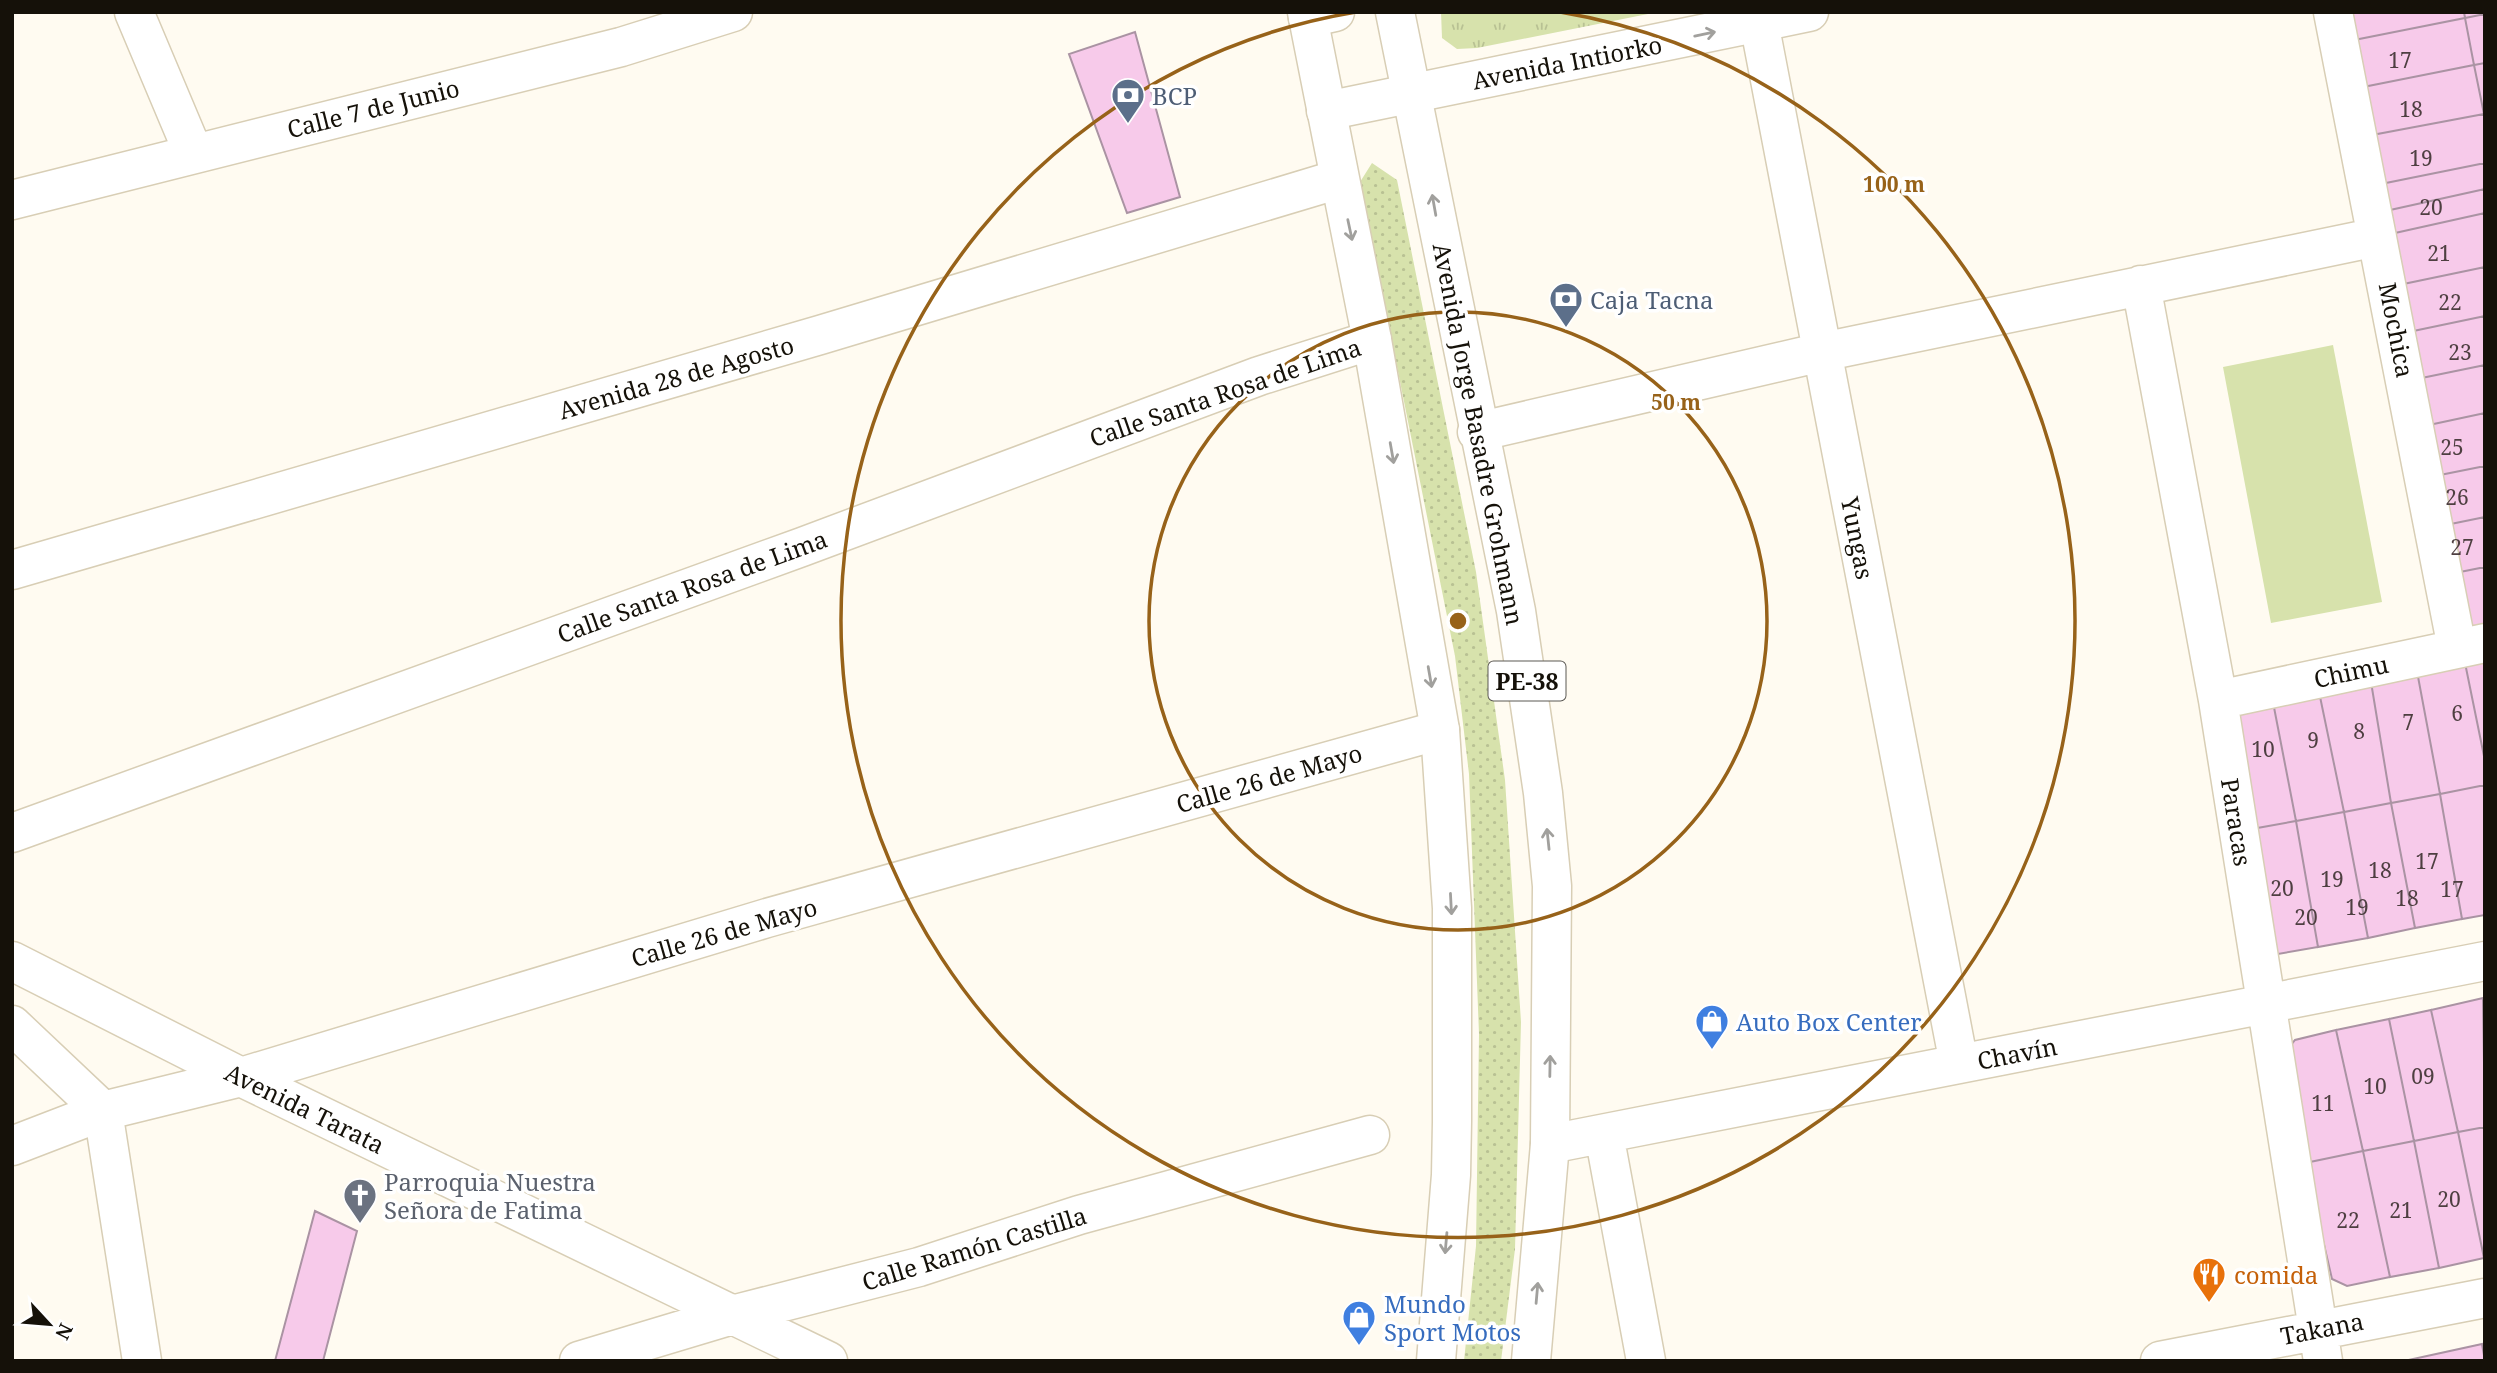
<svg xmlns="http://www.w3.org/2000/svg" width="2497" height="1373" font-family="'Noto Serif',serif">
  <style>
    .grass { fill: url(#grass-dots) }
    .park { fill: url(#park-tufts) }
    .pitch { fill: #d7e2ac }
    .building { fill: #f7caea; stroke: #aa93a3; stroke-width: 2 }
    .lines { fill: none; stroke-linecap: round; stroke-linejoin: round }
    .minor-casing { stroke: #d8ceb5; stroke-width: 41 }
    .highway-casing { stroke: #d8ceb5; stroke-width: 41 }
    .minor { stroke: #fff; stroke-width: 38 }
    .highway { stroke: #fff; stroke-width: 38 }
    .oneway { stroke: #a1a09d }
    .ring { fill: none; stroke: #976219; stroke-width: 3.5 }
    .labels { text-anchor: middle; dominant-baseline: central; stroke-width: 7; stroke-linejoin: round; paint-order: stroke }
    .number-label { font-size: 21px; fill: #4e3f41 }
    .shield { fill: #fff; stroke: #5b5853; stroke-width: 2 }
    .shield-label { font-size: 23px; font-weight: bold; fill: #151109 }
    .street-label { font-size: 24px; fill: #151109; stroke: #fff }
    .service-label { font-size: 24px; fill: #4e5e75; stroke: #fff; text-anchor: start }
    .shop-label { font-size: 24px; fill: #366cbe; stroke: #fff; text-anchor: start }
    .worship-label { font-size: 24px; fill: #5b616d; stroke: #fff; text-anchor: start }
    .food-label { font-size: 24px; fill: #c56008; stroke: #fff; text-anchor: start }
    .centre { fill: #976219; stroke: #fff; stroke-width: 3.5 }
    .ring-label { font-size: 21px; text-anchor: middle; font-weight: bold; fill: #976219; stroke: #fff; stroke-width: 7; stroke-linejoin: round; paint-order: stroke }
  </style>
  <defs>
    <pattern id="grass-dots" width="8" height="8" patternUnits="userSpaceOnUse" patternTransform="scale(1.75)"><rect width="8" height="8" fill="#d7e2ac"/><path d="M2 2h.1M6 6h.1" fill="none" stroke="#b8c193" stroke-width="1.8" stroke-linecap="round"/></pattern>
    <pattern id="park-tufts" width="24" height="20" patternUnits="userSpaceOnUse" patternTransform="scale(1.75)"><rect width="24" height="20" fill="#d7e2ac"/><path d="M3 7l-1-3M5 7V3M7 7l1-3M15 17l-1-3M17 17v-4M19 17l1-3" fill="none" stroke="#b8c193"/></pattern>
  </defs>
  <rect width="100%" height="100%" fill="#fffbf1"/>
  <path class="grass" d="M1372,163L1397,180L1476,572L1505,780L1521,1022L1515,1249L1501,1361H1464L1476,1246L1479,1034L1469,774L1455,656L1360,182Z"/>
  <path class="park" d="M1441,12H1658L1477,48L1457,49L1442,38Z"/>
  <path class="pitch" d="M2333,345L2382,602L2271,623L2223,367Z"/>
  <path class="building" d="M2333,12H2464L2465,18L2339,43Z
    M2464,12H2485V14L2465,18Z
    M2485,14V63L2474,65L2465,18Z
    M2465,18L2474,65L2348,90L2339,43Z
    M1135,32L1180,197L1127,213L1069,54Z
    M2485,63V114H2484L2474,65Z
    M2474,65L2484,114L2356,138L2348,90Z
    M2484,114L2485,163L2366,187L2356,138Z
    M2485,163V189L2372,214L2366,187Z
    M2485,189V213L2377,237L2372,214Z
    M2485,213V267L2389,287L2377,237Z
    M2485,267V316L2399,334L2389,287Z
    M2485,316V365L2407,381L2399,334Z
    M2485,365V413L2415,428L2407,381Z
    M2485,413V466L2425,478L2415,428Z
    M2485,466V517L2436,527L2425,478Z
    M2485,517V567L2445,575L2436,527Z
    M2485,567V626L2470,629L2445,575Z
    M2485,653V761L2464,658Z
    M2464,658L2485,761V785L2440,794L2416,666Z
    M2416,666L2440,794L2391,803L2370,676Z
    M2370,676L2391,803L2344,812L2318,687Z
    M2318,687L2344,812L2296,821L2272,697Z
    M2272,697L2296,821L2246,830L2232,705Z
    M2485,785V915L2462,919L2440,794Z
    M2440,794L2462,919L2415,928L2391,803Z
    M2391,803L2415,928L2368,938L2344,812Z
    M2344,812L2368,938L2318,947L2296,821Z
    M2296,821L2318,947L2278,954L2267,947L2246,830Z
    M2483,998L2485,1127L2458,1132L2431,1010Z
    M2431,1010L2458,1132L2414,1141L2389,1019Z
    M2389,1019L2414,1141L2363,1151L2336,1030Z
    M2336,1030L2363,1151L2305,1163L2284,1054L2295,1040Z
    M2485,1127V1258H2484L2458,1132Z
    M2458,1132L2484,1258L2439,1268L2414,1141Z
    M2414,1141L2439,1268L2390,1277L2363,1151Z
    M2363,1151L2390,1277L2347,1286L2332,1279L2305,1163Z
    M315,1211L357,1231L323,1361H275Z
    M2482,1344L2485,1361H2404Z"/>
  <g class="lines">
    <defs>
      <path id="minor" d="M134,12L193,152
        M1757,12L1959,1064
        M2333,12L2457,648
        M1308,18L1335,12
        M1326,111L1809,12
        M12,200L621,47L733,12
        M2141,285L2218,700L2323,1361
        M1477,432L1822,352L2377,237
        M12,570L820,335L1339,179
        M2218,700L2485,643
        M12,833L802,547L1259,376L1372,340
        M12,961L241,1077L828,1361
        M12,1025L103,1111L142,1361
        M1604,1134L1646,1361
        M1550,1144L2485,961
        M12,1146L103,1111L241,1077L767,918L1440,730
        M579,1361L732,1315L919,1267L1079,1215L1370,1135
        M2160,1361L2485,1298"/>
      <path id="highway" d="M1307,12L1372,340L1440,730L1452,908V1122L1451,1175L1436,1361
        M1395,12L1516,611L1543,793L1552,886L1550,1144L1531,1361"/>
    </defs>
    <use href="#minor" class="minor-casing"/>
    <use href="#highway" class="highway-casing"/>
    <use href="#minor" class="minor"/>
    <use href="#highway" class="highway"/>
  </g>
  <defs><path id="oneway-shaft" d="M-6 0H5M1.5-3L5.5 0L1.5 3" fill="none" stroke-width="1.6" stroke-linecap="round" stroke-linejoin="round" transform="scale(1.75)"/></defs>
  <g class="oneway">
    <use href="#oneway-shaft" transform="translate(1705 34) rotate(-12)"/>
    <use href="#oneway-shaft" transform="translate(1434 205) rotate(-100)"/>
    <use href="#oneway-shaft" transform="translate(1350 230) rotate(78)"/>
    <use href="#oneway-shaft" transform="translate(1392 453) rotate(80)"/>
    <use href="#oneway-shaft" transform="translate(1430 677) rotate(80)"/>
    <use href="#oneway-shaft" transform="translate(1548 839) rotate(-96)"/>
    <use href="#oneway-shaft" transform="translate(1451 904) rotate(87)"/>
    <use href="#oneway-shaft" transform="translate(1550 1066) rotate(-89)"/>
    <use href="#oneway-shaft" transform="translate(1446 1243) rotate(95)"/>
    <use href="#oneway-shaft" transform="translate(1537 1293) rotate(-85)"/>
  </g>
  <g class="ring">
    <circle cx="1458" cy="621" r="309"/>
    <path d="M1560 12A617 617 0 1 1 1356 12"/>
  </g>
  <defs>
    <symbol id="bank-pin" viewBox="-11 -11 22 30"><path d="M0 17L-7.5 6A9.5 9.5 0 1 1 7.5 6Z" fill="#5c6f8a" stroke="#fff"/><path d="M-6-4H6V4H-6ZM0-2.3a2.3 2.3 0 1 0 0 4.6a2.3 2.3 0 1 0 0-4.6Z" fill="#fff"/></symbol>
    <symbol id="shop-pin" viewBox="-11 -11 22 30"><path d="M0 17L-7.5 6A9.5 9.5 0 1 1 7.5 6Z" fill="#3f7fe0" stroke="#fff"/><path d="M-5-2.5h2.3a2.7 3.5 0 0 1 5.4 0H5L5.5 6h-11ZM-1.5-2.5h3a1.5 2.3 0 0 0-3 0Z" fill="#fff"/></symbol>
    <symbol id="church-pin" viewBox="-11 -11 22 30"><path d="M0 17L-7.5 6A9.5 9.5 0 1 1 7.5 6Z" fill="#6b7280" stroke="#fff"/><path d="M-1.2-6h2.4v3.5h3.3v2.4h-3.3V6h-2.4V-.1h-3.3v-2.4h3.3Z" fill="#fff"/></symbol>
    <symbol id="restaurant-pin" viewBox="-11 -11 22 30"><path d="M0 17L-7.5 6A9.5 9.5 0 1 1 7.5 6Z" fill="#e8710a" stroke="#fff"/><path d="M-5-6h1v4h1v-4h1v4h1v-4h1v5L-1.5 .5V6h-2V.5L-5-1ZM5-6V6H3V1.5H1.5Q1.5-4 5-6Z" fill="#fff"/></symbol>
  </defs>
  <g fill-rule="evenodd">
    <use href="#bank-pin" x="1109" y="76" width="38" height="52"/>
    <use href="#bank-pin" x="1547" y="280" width="38" height="52"/>
    <use href="#shop-pin" x="1693" y="1002" width="38" height="52"/>
    <use href="#church-pin" x="341" y="1176" width="38" height="52"/>
    <use href="#restaurant-pin" x="2190" y="1255" width="38" height="52"/>
    <use href="#shop-pin" x="1340" y="1298" width="38" height="52"/>
  </g>
  <g class="labels">
    <g class="number-label">
      <text x="2400" y="60">17</text>
      <text x="2411" y="109">18</text>
      <text x="2421" y="158">19</text>
      <text x="2431" y="207">20</text>
      <text x="2439" y="253">21</text>
      <text x="2450" y="302">22</text>
      <text x="2460" y="352">23</text>
      <text x="2452" y="447">25</text>
      <text x="2457" y="497">26</text>
      <text x="2462" y="547">27</text>
      <text x="2457" y="713">6</text>
      <text x="2408" y="722">7</text>
      <text x="2359" y="731">8</text>
      <text x="2313" y="740">9</text>
      <text x="2263" y="749">10</text>
      <text x="2427" y="861">17</text>
      <text x="2380" y="870">18</text>
      <text x="2332" y="879">19</text>
      <text x="2282" y="888">20</text>
      <text x="2452" y="889">17</text>
      <text x="2407" y="898">18</text>
      <text x="2357" y="907">19</text>
      <text x="2306" y="917">20</text>
      <text x="2423" y="1076">09</text>
      <text x="2375" y="1086">10</text>
      <text x="2323" y="1103">11</text>
      <text x="2449" y="1199">20</text>
      <text x="2401" y="1210">21</text>
      <text x="2348" y="1220">22</text>
    </g>
    <rect class="shield" x="1488.5" y="661.5" width="77" height="39" rx="5"/>
    <g class="shield-label">
      <text x="1527" y="681">PE-38</text>
    </g>
    <g class="street-label">
      <text transform="translate(1567 62) rotate(-11)">Avenida Intiorko</text>
      <text transform="translate(373 108) rotate(-14)">Calle 7 de Junio</text>
      <text transform="translate(2397 330) rotate(79)">Mochica</text>
      <text transform="translate(676 377) rotate(-16)">Avenida 28 de Agosto</text>
      <text transform="translate(1225 392) rotate(-19)">Calle Santa Rosa de Lima</text>
      <text transform="translate(1479 434) rotate(79)">Avenida Jorge Basadre Grohmann</text>
      <text transform="translate(1858 538) rotate(79)">Yungas</text>
      <text transform="translate(692 586) rotate(-20)">Calle Santa Rosa de Lima</text>
      <text transform="translate(2351 671) rotate(-12)">Chimu</text>
      <text transform="translate(1269 778) rotate(-16)">Calle 26 de Mayo</text>
      <text transform="translate(2237 822) rotate(81)">Paracas</text>
      <text transform="translate(724 932) rotate(-16)">Calle 26 de Mayo</text>
      <text transform="translate(2017 1053) rotate(-11)">Chavín</text>
      <text transform="translate(305 1108) rotate(26)">Avenida Tarata</text>
      <text transform="translate(974 1248) rotate(-17)">Calle Ramón Castilla</text>
      <text transform="translate(2322 1328) rotate(-11)">Takana</text>
    </g>
    <g class="service-label">
      <text x="1152" y="95">BCP</text>
      <text x="1590" y="299">Caja Tacna</text>
    </g>
    <g class="shop-label">
      <text x="1736" y="1021">Auto Box Center</text>
      <text x="1384" y="1303">Mundo<tspan x="1384" dy="28">Sport Motos</tspan></text>
    </g>
    <g class="worship-label">
      <text x="384" y="1181">Parroquia Nuestra<tspan x="384" dy="28">Señora de Fatima</tspan></text>
    </g>
    <g class="food-label">
      <text x="2234" y="1274">comida</text>
    </g>
  </g>
  <circle cx="1458" cy="621" r="10" class="centre"/>
  <g class="ring-label">
    <text x="1894" y="192">100 m</text>
    <text x="1676" y="410">50 m</text>
  </g>
  <rect width="2497" height="1373" fill="none" stroke="#151109" stroke-width="28"/>
  <g transform="translate(49 1324) rotate(116)" stroke="#ffffff" stroke-width="5" paint-order="stroke">
  <path d="M0-5L12 26L0 18L-12 26Z" fill="#151109"/>
  <text y="-10" font-size="19" font-weight="bold" text-anchor="middle" fill="#151109">N</text>
  </g>
</svg>
